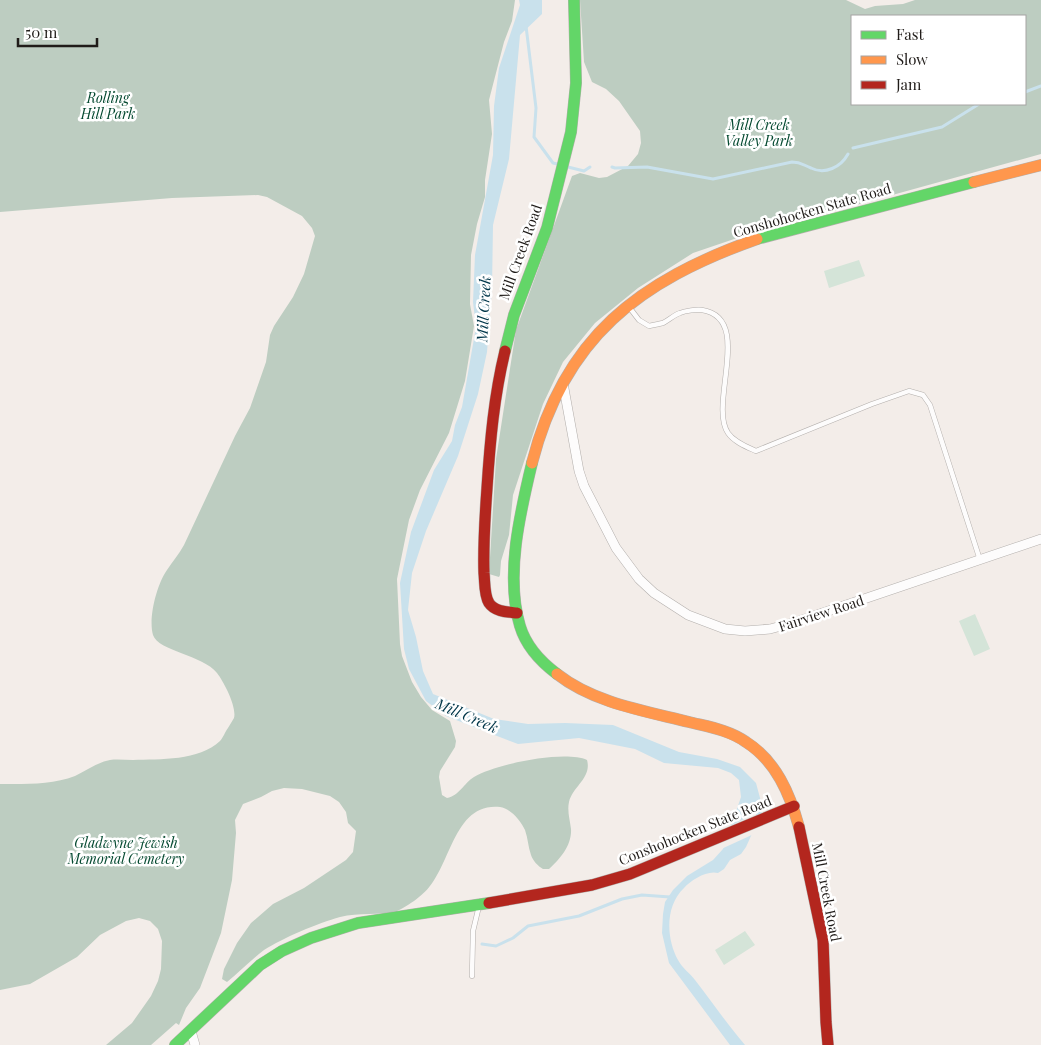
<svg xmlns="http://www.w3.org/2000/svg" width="1041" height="1045" font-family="'Playfair Display',serif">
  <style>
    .green { fill: #d4e4d8 }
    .forest { fill: #bdcdc1; fill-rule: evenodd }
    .water { fill: #c9e1ec }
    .pier { fill: #f3ede9 }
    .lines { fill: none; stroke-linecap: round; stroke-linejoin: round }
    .stream { stroke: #c9e1ec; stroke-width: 3 }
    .lane-casing { stroke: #b3afac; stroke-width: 5.5 }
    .street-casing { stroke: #b3afac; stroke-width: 10 }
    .fast-casing { stroke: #b3afac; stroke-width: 12 }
    .slow-casing { stroke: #b3afac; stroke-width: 12 }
    .jam-casing { stroke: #b3afac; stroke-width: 12 }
    .lane { stroke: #fdfcfc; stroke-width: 4.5 }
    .street { stroke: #fdfcfc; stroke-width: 9 }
    .fast { stroke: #63d668; stroke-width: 11 }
    .slow { stroke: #ff974d; stroke-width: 11 }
    .jam { stroke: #b3261e; stroke-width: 11 }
    .labels { text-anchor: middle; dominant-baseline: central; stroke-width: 5; stroke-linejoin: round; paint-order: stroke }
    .park-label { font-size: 14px; font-style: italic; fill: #044930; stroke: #fff }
    .street-label { font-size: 14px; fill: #201c19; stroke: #fff }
    .water-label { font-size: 15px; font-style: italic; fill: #003649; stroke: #fff }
  </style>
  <rect width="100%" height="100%" fill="#f3ede9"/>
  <path class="green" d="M859,260L865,276L829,288L824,271Z
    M975,614L990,649L974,656L959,621Z
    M745,931L755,945L724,965L715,950Z"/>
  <path class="forest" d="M0,0H515L512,21L504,42L489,100L492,134L485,180V197L477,224L471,255L470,304L474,326L465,381L449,433L420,490L409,520L397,579L400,644L402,656L412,682L421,697L432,710L450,721L456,741L455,747L440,771L439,777L442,795L447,798C459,796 464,783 474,777C496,764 564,750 587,760C592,778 573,786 569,802C567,811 570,820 571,829C572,845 560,859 549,869H543C538,866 533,861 531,855C528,847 528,838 525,830C521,821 510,808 500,807C450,802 452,874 419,897C413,902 404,908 397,911C379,916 359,912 340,917C318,923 283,938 264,950C251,960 239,972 227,982L222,979L224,969L237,943L251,923L273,904L304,888L346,860L353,852L356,831L348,823L346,812L339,802L330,796L302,789L284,788L272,791L261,797L243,804L235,820L236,833L232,880L221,933L200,988L186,1008L179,1025L176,1023L151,1045H106L132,1023L151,996L158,981L161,969L162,941L158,929L150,921L139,918L126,921L100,935L77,957L30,984L0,990V784C25,784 52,785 75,776C86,771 98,762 110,760C117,759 125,760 133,760C160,759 199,761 220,741C223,738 225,732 228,728C230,725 232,721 234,718C237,707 224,682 217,673C203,655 158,651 153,635C148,618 157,584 167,570C173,561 179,554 184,545L235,436L250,408L266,362L270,335L274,326L293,297L304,274L315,236L312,228L302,216L267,197L258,195L172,198L0,212Z
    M580,0H846L865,9L875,6L903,4L915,0H1041V154L740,237L693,253L638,288L595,323L563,362L543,404L513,495L509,535L501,561L500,575L499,577L489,574L496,459L516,330L572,176L580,173L599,178L607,177L628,166L638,154L641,143L640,131L619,101L606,89L592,82L584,62ZM852,16H1025V104H852Z"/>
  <path class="water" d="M519,0H542V14L520,35L509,159L493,225L492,288L487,352L478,394L458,456L426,531L412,573L408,610L416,637L423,671L433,694L494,719L528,724L565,723L613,725L679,752L717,759L740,767L756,783L763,809L746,847L741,854L730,860L724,869L718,873C707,870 691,880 684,888C665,906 666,938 678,960C682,968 690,973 695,980C712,1002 727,1024 745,1045H730L669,963L662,933L663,914L665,902L673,890L687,876L713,860L723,849L741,797L739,780L731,773L718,768L664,763L635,749L579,738L518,744L479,729L446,716L426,701L409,669L404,649L400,583L411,532L434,470L452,441L455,425L462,407L476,327L473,302L475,255L493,155L494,106L499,68L520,5Z"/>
  <path class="pier" d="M756,813L758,827L754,834L719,850L728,827Z"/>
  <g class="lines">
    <path class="stream" d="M526,26L536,108L534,137L553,163L562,165
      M1025,92L1041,86
      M853,148L942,127L979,104
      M568,167L584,171L590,167
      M612,167L615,168L647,167L713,179L792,162C801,162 803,165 811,168C825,175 841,167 848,154
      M482,944L496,946L513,938L528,926L579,916L622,899L642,895L670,897"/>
    <defs>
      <path id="lane" d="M629,307L639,320L649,326C654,325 659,324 663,323C669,320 674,315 680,313C685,311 697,309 702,310C754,318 708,404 728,433C734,442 747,447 756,451L872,404L909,391L923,395L930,405L980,560
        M472,976L473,931L479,906"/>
      <path id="street" d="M563,383L579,471L584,486L616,548L639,579L654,593L688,615L725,629L745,631L770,629L796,622L1041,539
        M191,1031L195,1045"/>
      <path id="fast" d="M757,239L974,182
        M505,351L514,315L547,228L571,132L576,83L574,0
        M532,463C520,513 505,576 520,626C526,646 541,662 557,674
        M175,1045L260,965L282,951L311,938L358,923L489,903"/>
      <path id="slow" d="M974,182L1041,165
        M532,463C564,337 639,281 757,239
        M557,674C594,703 645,711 689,722C709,727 729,730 746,742C776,761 790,794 799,827"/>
      <path id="jam" d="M505,351C494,396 490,442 487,488C485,516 483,545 484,573C485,582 484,595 489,603C495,612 508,612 517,613
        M799,827L823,940L826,1022L828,1045
        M489,903L592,885L630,874L794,806"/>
    </defs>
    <use href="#lane" class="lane-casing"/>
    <use href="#street" class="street-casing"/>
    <use href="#fast" class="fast-casing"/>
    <use href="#slow" class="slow-casing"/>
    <use href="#jam" class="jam-casing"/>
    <use href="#lane" class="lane"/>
    <use href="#street" class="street"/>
    <use href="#fast" class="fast"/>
    <use href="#slow" class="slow"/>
    <use href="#jam" class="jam"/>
  </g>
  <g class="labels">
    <g class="park-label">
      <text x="108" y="97">Rolling<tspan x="108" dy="16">Hill Park</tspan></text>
      <text x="759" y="124">Mill Creek<tspan x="759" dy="16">Valley Park</tspan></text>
      <text x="126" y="842">Gladwyne Jewish<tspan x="126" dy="16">Memorial Cemetery</tspan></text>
    </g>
    <g class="street-label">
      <text transform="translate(812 210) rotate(-16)">Conshohocken State Road</text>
      <text transform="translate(520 252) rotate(-70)">Mill Creek Road</text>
      <text transform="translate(821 613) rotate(-18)">Fairview Road</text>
      <text transform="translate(695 830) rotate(-22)">Conshohocken State Road</text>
      <text transform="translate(827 892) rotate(79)">Mill Creek Road</text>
    </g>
    <g class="water-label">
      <text transform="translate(483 309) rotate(-87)">Mill Creek</text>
      <text transform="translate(467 715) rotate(23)">Mill Creek</text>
    </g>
  </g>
  <rect x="851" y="15" width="175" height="90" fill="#ffffff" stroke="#a6a4a3"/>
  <rect x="861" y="31" width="25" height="8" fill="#63d668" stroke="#a6a4a3"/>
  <text x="896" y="40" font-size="15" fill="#201c19">Fast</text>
  <rect x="861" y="56" width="25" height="8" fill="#ff974d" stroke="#a6a4a3"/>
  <text x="896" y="65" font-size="15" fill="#201c19">Slow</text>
  <rect x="861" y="81" width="25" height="8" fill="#b3261e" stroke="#a6a4a3"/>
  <text x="896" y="90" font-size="15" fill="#201c19">Jam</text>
  <path d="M18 38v8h79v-8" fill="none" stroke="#201c19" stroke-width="2.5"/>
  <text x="25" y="38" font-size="15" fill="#201c19" stroke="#ffffff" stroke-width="4" paint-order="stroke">50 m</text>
</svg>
